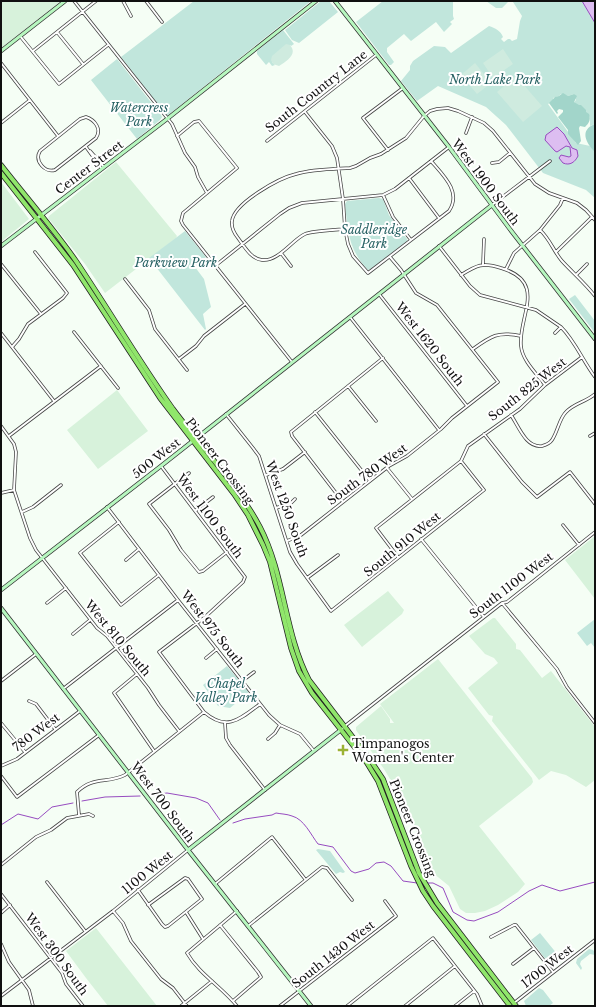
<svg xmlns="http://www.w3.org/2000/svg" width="596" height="1007" font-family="'Libre Baskerville',serif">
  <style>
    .farmland { fill: #d7f2db }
    .green { fill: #c1e6dc }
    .forest { fill: #a2d5ca }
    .pitch { fill: #cfebdf }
    .water { fill: #ddbef1; stroke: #974cc0 }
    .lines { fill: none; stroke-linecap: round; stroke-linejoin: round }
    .stream { stroke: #974cc0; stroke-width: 1 }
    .street-casing { stroke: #434343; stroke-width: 3.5 }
    .secondary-casing { stroke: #323232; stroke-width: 4.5 }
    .highway-casing { stroke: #212121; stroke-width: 5.5 }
    .street { stroke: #fff; stroke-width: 2 }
    .secondary { stroke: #b7f7bf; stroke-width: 3 }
    .highway { stroke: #90e66b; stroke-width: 4 }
    .poi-dot { fill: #9bb335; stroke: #fff; stroke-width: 1.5 }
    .labels { text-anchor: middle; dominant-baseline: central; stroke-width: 4; stroke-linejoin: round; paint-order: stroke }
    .park-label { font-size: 12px; font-style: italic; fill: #266163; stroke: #fff }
    .street-label { font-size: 12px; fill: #101010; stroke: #fff }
    .poi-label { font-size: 12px; fill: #101010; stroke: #fff; text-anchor: start }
  </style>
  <rect width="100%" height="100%" fill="#f5fef5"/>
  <path class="farmland" d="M1,1L16,2L61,1L1,48Z
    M116,162L177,236L176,238L105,293L85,264L48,218L49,216Z
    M1,182L29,219L1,242Z
    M117,390L148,431L98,469L67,430Z
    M595,536V599L565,560Z
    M388,591L404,610L402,614L362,647L344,625Z
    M493,618H495L516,644V649L520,650L542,678L551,671L595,727V780L586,787L566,775L551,771L539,780L492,721L493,716L489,715L468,688L498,663L494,658L485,654L469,636Z
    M438,659L532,778L533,782L531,785L479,826L525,884L518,892L498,905L485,911L475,913H466L460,909L449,886L433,873L401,794V788L398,790L396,789L384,769L356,730V727L381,706L390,719V723H394L380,704Z
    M96,928L157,1006H108L86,978L66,951Z"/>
  <path class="green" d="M194,1H311L167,116L121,57Z
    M321,1H329L338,12L299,43L292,40L285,30Z
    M383,1H453V16L454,19L450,22L452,24L444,32L436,22L411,41L404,34L387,48V52L394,62L391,65H389L356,22Z
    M486,1H582L595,23V124L590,126V117L574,102L576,100L574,94L568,96L561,94L559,96L553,98V101L548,104L576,143L595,147V198L586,190L543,173L506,125L486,107L438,86L417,101L401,81L410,70V66L413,61L434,46L445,47L451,53L489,26C495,28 501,31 503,37L501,39L504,42L508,39H510L512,41L517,39L520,21L522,16L513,2H508L502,8H496Z
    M283,30L294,44L291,46L290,45L272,62L275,65L272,66L269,62L266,65L257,54V51Z
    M117,59L161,115L162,117L160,120L137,139L91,80Z
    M379,198L383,199L389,215L407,239V241L371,269L368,270C348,249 348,231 345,204L347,201Z
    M185,231L206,257L195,267L204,279L211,307L203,314L206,329L205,330L149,258Z
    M575,295L595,321V333L569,299Z
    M595,619V648L591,643L587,646L577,633Z
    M227,666L249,692L230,708L218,706L203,685Z
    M318,849L330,851L345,872L343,873L340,872L336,874L316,850Z
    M540,933L562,960L554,966L550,965L531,940Z
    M589,949L593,950L595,952V955L590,954L581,961L580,964L582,968L581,970L576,963L577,959Z
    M539,988L543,990L553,1003L549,1006H526L524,1001Z"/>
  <path class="forest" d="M563,93L568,96L574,94L577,96L574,102L579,105H581L586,110V112L589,114C591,120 589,123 585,127L580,126L579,128L581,141L578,145L568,134V130L558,117L563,112V110L559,109L557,111L558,113L557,114L549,103L555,97L559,96Z
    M595,124V152C586,143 579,130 595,124Z"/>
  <path class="pitch" d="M286,44L290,45C298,54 287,61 279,66L273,64L271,60L272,56Z
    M503,49L513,64L493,78L483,63Z
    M475,63L491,83L477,94L461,75Z
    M516,76L542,106L523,122L497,92Z"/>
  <path class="water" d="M582,1H595V23Z
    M557,127L564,134L572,148L577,150L578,156C575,162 570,166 563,163L559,158L561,155L569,157L571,156L570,147L566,146L557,152L555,151L545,140L546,135Z"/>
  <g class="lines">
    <path class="stream" d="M152,795L167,793L196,798L208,803L220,820
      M82,801L105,797L140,796
      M233,823L245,819L272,815L276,813C281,814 287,814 292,816C304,819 311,835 318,844L333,847L351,871L355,873L369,869L376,863L384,862L391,866L403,881L417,883
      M1,825L18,814L38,819L52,807L73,803
      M426,883H433L443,888L453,912L467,920L474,921L498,912L529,891L542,885L560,891L595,882"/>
    <defs>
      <path id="street" d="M74,1L172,124L185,153L195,167L198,177L207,193
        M123,1L131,16
        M146,1L162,22
        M57,32L83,64
        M20,36L59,84L108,45
        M33,51L96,1
        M1,63L58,136
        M305,112L332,146L337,158L343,199L345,229L348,244L353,256L368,273L449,211C462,192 443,175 431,161
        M86,117C95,120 102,129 96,138L55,170C45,173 34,161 40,151L80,119Z
        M1,123L30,100
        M466,133L472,117
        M177,136L194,122L199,121L237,168L183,213L181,221L183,225L292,362
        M267,141L376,55
        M86,147L102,169
        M388,150L363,118L403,88
        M90,151L104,167
        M492,163L499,162L510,153
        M409,178L439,218
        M383,195L393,217L411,240
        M492,205L550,161
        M345,229C336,230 312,231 305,234C292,240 278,262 262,260C251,259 244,246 238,238C234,233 231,228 232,221C234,203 279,178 296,174C313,169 333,169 350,168L356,166L370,158L381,154L406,138L424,116L430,111L437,109L448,108L458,111L484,123L493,131L535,184L549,193L577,203L586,210L595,220
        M540,230C550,239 554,252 562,261C573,273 585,283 595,296
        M439,246L470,286L480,295L536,310L561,327
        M556,252L592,217
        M281,253L291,266
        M1,264L41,314
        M483,264L484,239
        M215,266L280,214L289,208L302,203L383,195L395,189L449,147
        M506,269L514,253L540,230L560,205L563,198
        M461,275C477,265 483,262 501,268C548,282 518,316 521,346C522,360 537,374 545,385
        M576,275L587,264
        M125,279L149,310L155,329L187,370
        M379,294L467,406
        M350,317L439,430
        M74,332L118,388
        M1,333L54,401
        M555,333L561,327C575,341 583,361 595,377
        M12,347L19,339L28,324L63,298L67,293L35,252
        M473,349C491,336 498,331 521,336
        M179,359L196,346L204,336L245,304
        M348,386L376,421
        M315,412L370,481
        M226,414L253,448L259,456L290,552L297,564L331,611L484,490L461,461
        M511,415C519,427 526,448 542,446C546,445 550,443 552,440C558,431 559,419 566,412C574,403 586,402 595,394
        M1,426L14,444L16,452L14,490L30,538L36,550L97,628L107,636L148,688L159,705L179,731
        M484,434L522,482L537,497L570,472L595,504
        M9,436L101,366
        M590,436L595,433
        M161,466L245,577L243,582L205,617L159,652L204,712C227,732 240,719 260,704
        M387,468L412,499
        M189,473L149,504L169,530L181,550L199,572L203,571L227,552
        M266,475L283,469L305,452
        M1,493L14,490
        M343,502L292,436L291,432L383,358
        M107,507L178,600L269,715L280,725L300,734L314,751
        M276,508L291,503L295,499
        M195,511L213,497
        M22,512L33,507L61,485
        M119,522L80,553L121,605L159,575
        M563,525L579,545
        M421,539L484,617
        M287,541L301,535L389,466L407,456L441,429L452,418L498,382L437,305L416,293L401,270L390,257
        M398,557L376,528L461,461L468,446L520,409L545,385L582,357
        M126,560L139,549
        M307,578L338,555
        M47,603L66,588
        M502,603L557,669L567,687L595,723
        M73,634L90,620
        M206,658L217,649
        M137,674L114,693L154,751
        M1,681L36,654
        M242,681L254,672
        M63,689L178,600
        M29,701L36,704L55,729
        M1,723L25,752
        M225,723L226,738L230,745L265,790
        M345,726L502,603L507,602L595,532
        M268,739L275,733L280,725
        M1,766L17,759L80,711
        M1,776L17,797L99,735
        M79,815L77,792C93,776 107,784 125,775L204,712
        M1,865L36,837L51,830L67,818L89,814L93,816
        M47,882L85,931
        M215,884L272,837L305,879
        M138,890L162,924L165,927L168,926L202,899L188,879L185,878L148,905
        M1,894L62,973L66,984L83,1006
        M113,911L123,923L131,941L161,979L173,988L187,1006
        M237,911L187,953C199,974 222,987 237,1006
        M186,912L203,939
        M1,913L10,905
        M220,925L258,972L261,977L233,1001
        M248,926L322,867L327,868L352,900
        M491,937L514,925H516L553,972
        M1,944L9,962L29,990L33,1006
        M513,964L534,948
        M1,996L113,911L188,850
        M514,1003L595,940
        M181,1006L212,981
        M280,1006L396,916L385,901
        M347,1006L433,938L477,994L482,1006
        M405,1006L455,966
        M455,1006L474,991"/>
      <path id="secondary" d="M335,1L449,147L509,228L595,339
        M1,51L65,1
        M1,246L167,119L316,1
        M1,590L161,466L492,205
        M1,608L188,850L311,1006
        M188,850L342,729"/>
      <path id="highway" d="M1,165C26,197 53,228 76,261C109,310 139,361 173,409C202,448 237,484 260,527C285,575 284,632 309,680L371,761L383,779L419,873L437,903L516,1006
        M1,173L73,265L160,398L234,494L248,515L263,545L270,562L291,648L299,671L312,693L367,763L378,781L411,866L423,891L433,906L510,1006"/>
    </defs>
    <use href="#street" class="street-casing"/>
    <use href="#secondary" class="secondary-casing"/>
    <use href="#highway" class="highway-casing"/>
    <use href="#street" class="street"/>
    <use href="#secondary" class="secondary"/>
    <use href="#highway" class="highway"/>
  </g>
  <path class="poi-dot" d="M341 744h4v4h4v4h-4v4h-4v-4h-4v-4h4z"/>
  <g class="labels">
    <g class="park-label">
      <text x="495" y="79">North Lake Park</text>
      <text x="139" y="107">Watercress<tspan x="139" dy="14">Park</tspan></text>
      <text x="374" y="229">Saddleridge<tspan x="374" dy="14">Park</tspan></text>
      <text x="176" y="262">Parkview Park</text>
      <text x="226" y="683">Chapel<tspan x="226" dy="14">Valley Park</tspan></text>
    </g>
    <g class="street-label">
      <text transform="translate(316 91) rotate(-38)">South Country Lane</text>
      <text transform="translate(89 167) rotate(-37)">Center Street</text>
      <text transform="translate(486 182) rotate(53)">West 1900 South</text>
      <text transform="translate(430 344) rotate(52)">West 1620 South</text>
      <text transform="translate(527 389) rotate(-38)">South 825 West</text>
      <text transform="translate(156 458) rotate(-38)">500 West</text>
      <text transform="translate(220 461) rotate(53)">Pioneer Crossing</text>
      <text transform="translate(367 474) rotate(-36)">South 780 West</text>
      <text transform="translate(287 509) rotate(70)">West 1250 South</text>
      <text transform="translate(210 516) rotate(53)">West 1100 South</text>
      <text transform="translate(402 544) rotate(-39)">South 910 West</text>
      <text transform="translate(511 585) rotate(-37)">South 1100 West</text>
      <text transform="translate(213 629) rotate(52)">West 975 South</text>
      <text transform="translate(118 638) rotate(50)">West 810 South</text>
      <text transform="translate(36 732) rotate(-37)">780 West</text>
      <text transform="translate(163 802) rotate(53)">West 700 South</text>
      <text transform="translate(413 828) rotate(68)">Pioneer Crossing</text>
      <text transform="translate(147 872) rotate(-39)">1100 West</text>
      <text transform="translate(57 954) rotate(54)">West 300 South</text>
      <text transform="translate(333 954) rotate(-38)">South 1430 West</text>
      <text transform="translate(547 966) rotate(-38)">1700 West</text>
    </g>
    <g class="poi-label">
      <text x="352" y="743">Timpanogos<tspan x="352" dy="14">Women's Center</tspan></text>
    </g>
  </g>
  <rect width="596" height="1007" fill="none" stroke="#101010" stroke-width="4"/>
</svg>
